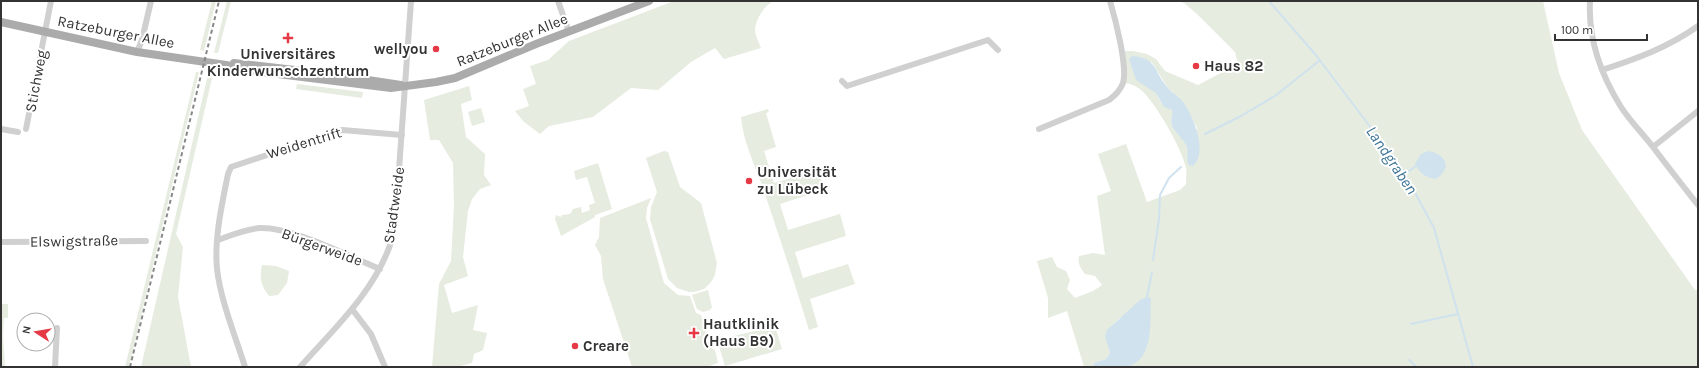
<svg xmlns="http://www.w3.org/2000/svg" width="1699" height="368" font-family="Karla,sans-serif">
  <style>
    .green { fill: #e6ecdf; fill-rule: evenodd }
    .water { fill: #cfe2ee }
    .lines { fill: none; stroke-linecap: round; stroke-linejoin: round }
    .stream { stroke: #cfe2ee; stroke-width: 2 }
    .minor { stroke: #d0d0d0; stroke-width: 6 }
    .major { stroke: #ababab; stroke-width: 8 }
    .rail { stroke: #888; stroke-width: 2; stroke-dasharray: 4 3; stroke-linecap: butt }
    .poi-dot { fill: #e63946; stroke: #fff; stroke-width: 1.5 }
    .labels { text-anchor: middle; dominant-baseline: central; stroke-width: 4; stroke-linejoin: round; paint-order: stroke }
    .street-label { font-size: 15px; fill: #333; stroke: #fff }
    .poi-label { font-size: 15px; font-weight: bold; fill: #333; stroke: #fff; text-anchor: start }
    .water-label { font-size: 16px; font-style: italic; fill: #3f7597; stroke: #fff }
  </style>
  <rect width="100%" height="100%" fill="#fff"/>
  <path class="green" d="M212,1H216L204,51L200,50Z
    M227,1H231L218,53H214Z
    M674,1H774C765,4 756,19 755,29C755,35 759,43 761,48L724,59L715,48L691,62L658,90L631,88L593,117L549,126L540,134L523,121L515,111L529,106L523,89L536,84L530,66L548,60L569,41Z
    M1178,1H1543L1559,73L1582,130L1695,290H1698V367H1126C1152,355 1149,338 1150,314C1124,314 1119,313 1106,336L1110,353L1106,359L1094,363L1093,367H1084L1067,311L1048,318V298L1037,261L1052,257L1057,267L1066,271L1070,280L1067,289L1075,298L1093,291L1102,285L1095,276L1085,274C1081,269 1077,263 1079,256L1093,253L1105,255L1097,196L1111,191L1098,154L1126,144L1147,202L1180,190L1186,184C1186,179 1187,173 1186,168C1182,149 1156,103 1141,90C1136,86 1130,83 1124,83L1121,51H1133L1147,54L1156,59L1165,71L1198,85L1238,64L1235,52L1197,14L1184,3ZM1151,61L1168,88L1184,103L1197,128L1187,163C1187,159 1188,154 1188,150C1187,140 1176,134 1172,126C1170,120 1173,116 1172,110C1153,103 1154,79 1151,61Z
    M196,72H199L129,367H125Z
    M208,74H213L176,234L183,247L178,297L191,367H141Z
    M297,84L363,92L362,98L296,89Z
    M469,86L472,100L461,104L466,137L485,154L484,175L491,185L480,189L472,199L468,211L463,257L468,276L444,285L452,313L478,305L473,330L487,333L483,350L474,354L472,363L457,367H432L439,284L451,261L454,205L453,163L439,140H430L424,100Z
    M481,108L485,122L472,126L468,112Z
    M768,109L769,112L766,113L776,147L764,151L774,183L818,170L824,190L780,204L788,230L840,214L846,236L795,252L803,278L848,264L855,284L810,299L818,327L809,330C794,281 778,233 762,185C754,163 743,141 741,117Z
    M664,151L668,152L680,187L701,203L717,263L715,275L711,282L704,289L694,292H689L677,288L668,279L650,219L651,207L657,192L646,158Z
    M598,163L612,209L595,215V217L561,236L555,219L556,215L561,217L562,215L570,214L573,209L581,207L582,213L590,210L589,205L595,203L587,177L576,180L574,171Z
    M651,198L647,208L646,218L664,283L678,295L690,296L696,313L701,315L710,347L715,350L718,363L707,367H632L603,279L601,256L595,245L599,237L600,218Z
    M262,265L276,266L289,271L287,283L278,295L269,296C261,286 259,278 262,265Z
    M708,290L712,307L710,310L703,312L697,309L692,295Z
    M1,304H8V318H4L3,336L5,367H1Z
    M775,326L782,349L725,366L717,340Z"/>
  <path class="water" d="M1132,56C1158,58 1154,73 1169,89C1173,94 1180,97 1184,103C1194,118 1208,152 1193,166L1189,165C1185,160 1189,153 1187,147C1184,139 1176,134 1172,126C1170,120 1173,116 1172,110L1164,107L1156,93L1136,80L1129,59Z
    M1428,151C1446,154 1453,168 1436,179C1425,177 1420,174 1415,164L1421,154Z
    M1147,297L1151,298C1149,321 1156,358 1127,367C1118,368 1103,367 1093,367L1094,363L1106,359L1110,353L1105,336L1107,330L1140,300Z"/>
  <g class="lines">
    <path class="stream" d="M1269,1L1315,54L1403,170L1434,228L1473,367
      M1205,134L1241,116L1275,96L1319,61
      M1405,174L1416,166
      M1153,260L1159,219L1160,195L1169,178L1181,167
      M1147,297L1152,272
      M1411,324L1458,314
      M1409,360L1417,367"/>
    <path class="minor" d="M558,1L569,32
      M1590,1C1588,39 1601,75 1621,107C1630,121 1643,134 1653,147C1668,167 1683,186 1698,205
      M137,52L142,40L151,1
      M1602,70C1636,59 1669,47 1698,26
      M842,81L847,86L988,40L998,50
      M1,129L18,132
      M26,129L51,1
      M1039,129L1109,100C1115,95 1120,91 1123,83C1128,67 1115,18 1110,1
      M1653,147L1698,111
      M218,240C232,235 245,229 260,228C293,227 348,256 380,269
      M1,242L146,241
      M352,309L371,334L385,367
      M55,367L57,328
      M245,367C235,335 221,302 217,269C214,239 222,204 228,174L231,167L342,130L402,135
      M300,367C332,331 374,292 390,245C393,234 394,222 396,212L411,1"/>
    <path class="major" d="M1,22L137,52L226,65L262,72L391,88L436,82L455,78L536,44L649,1
      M234,63L321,73L401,85"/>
    <path class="rail" d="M130,367L219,1"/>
  </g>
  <g class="poi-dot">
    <path d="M286 32h4v4h4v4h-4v4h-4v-4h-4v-4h4z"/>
    <circle cx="436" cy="49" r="4"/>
    <circle cx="1196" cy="66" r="4"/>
    <circle cx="749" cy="181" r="4"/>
    <path d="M692 327h4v4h4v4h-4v4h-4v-4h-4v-4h4z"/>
    <circle cx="575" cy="346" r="4"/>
  </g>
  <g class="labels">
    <g class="street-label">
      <text transform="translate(116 32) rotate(11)">Ratzeburger Allee</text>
      <text transform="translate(512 40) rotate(-22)">Ratzeburger Allee</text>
      <text transform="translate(36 81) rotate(-79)">Stichweg</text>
      <text transform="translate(304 143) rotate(-17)">Weidentrift</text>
      <text transform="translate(394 205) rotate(-82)">Stadtweide</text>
      <text transform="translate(74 241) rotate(-1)">Elswigstraße</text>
      <text transform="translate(322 247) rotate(20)">Bürgerweide</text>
    </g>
    <g class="poi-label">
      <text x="428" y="49" text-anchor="end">wellyou</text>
      <text x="288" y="54" text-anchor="middle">Universitäres<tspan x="288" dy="17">Kinderwunschzentrum</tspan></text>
      <text x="1204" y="66">Haus 82</text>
      <text x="757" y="172">Universität<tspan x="757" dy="17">zu Lübeck</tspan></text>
      <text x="703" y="324">Hautklinik<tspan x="703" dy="17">(Haus B9)</tspan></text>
      <text x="583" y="346">Creare</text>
    </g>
    <g class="water-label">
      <text transform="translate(1392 160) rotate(56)">Landgraben</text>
    </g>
  </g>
  <rect width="1699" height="368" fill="none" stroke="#333333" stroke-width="4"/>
  <g transform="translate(36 332) rotate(282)"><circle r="19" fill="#ffffff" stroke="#adadad"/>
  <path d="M0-3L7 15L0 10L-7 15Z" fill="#e63946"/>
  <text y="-6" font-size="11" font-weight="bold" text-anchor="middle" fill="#333333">N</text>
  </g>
  <path d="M1555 34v6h92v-6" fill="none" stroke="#333333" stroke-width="2"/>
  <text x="1561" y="34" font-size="12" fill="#333333" stroke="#ffffff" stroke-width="3" paint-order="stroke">100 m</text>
</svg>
